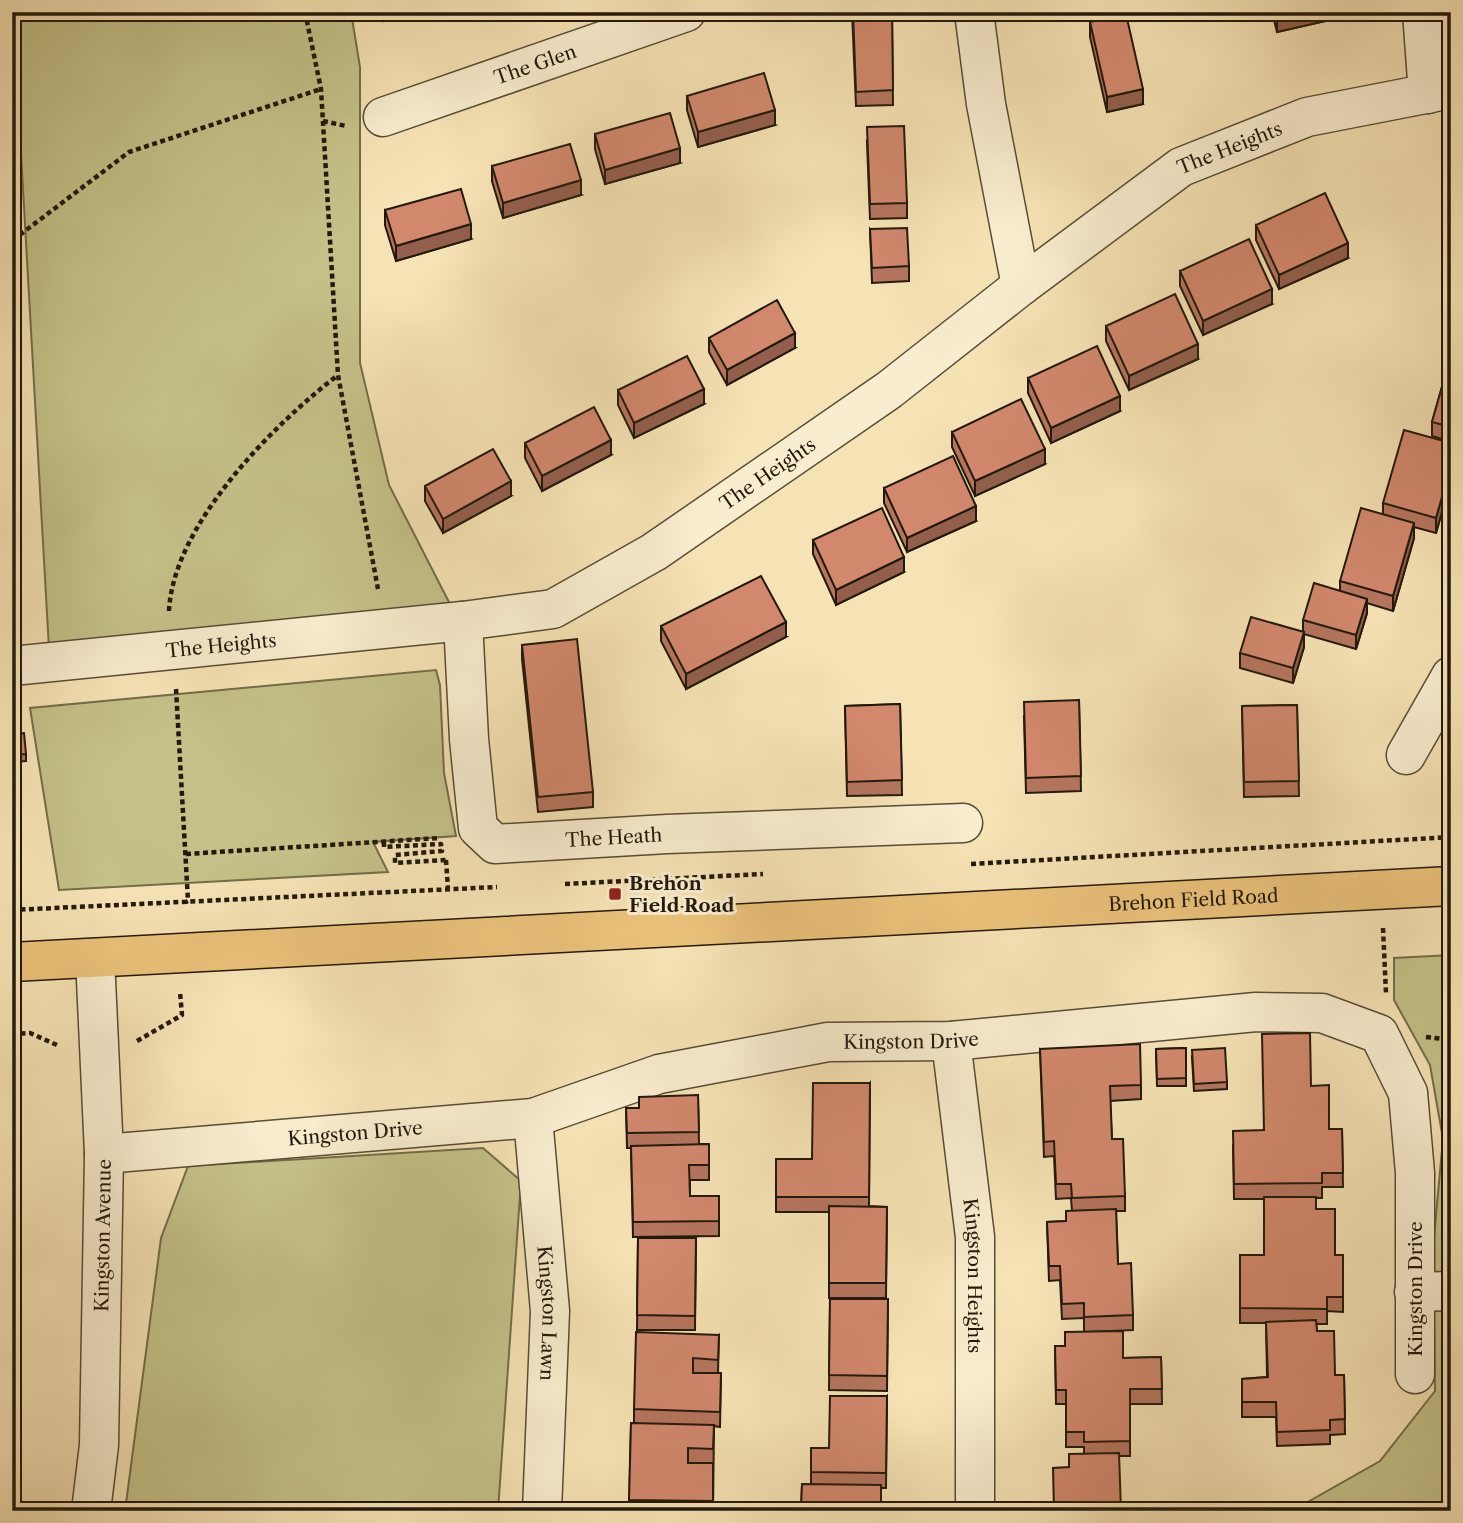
<svg xmlns="http://www.w3.org/2000/svg" width="1463" height="1523" font-family="'Libre Caslon Text',serif">
  <style>
    .green { fill: #c4c188; stroke: #736d4a; stroke-width: 2 }
    .lines { fill: none; stroke-linecap: round; stroke-linejoin: round }
    .minor-casing { stroke: #574c36; stroke-width: 41 }
    .major-casing { stroke: #22190c; stroke-width: 41 }
    .path { stroke: #22190c; stroke-width: 4.5; stroke-dasharray: 5 3.5; stroke-linecap: butt }
    .minor { stroke: #f9edcf; stroke-width: 38 }
    .major { stroke: #ebc27a; stroke-width: 38 }
    .wall { fill: #b5755e; stroke: #22190c; stroke-width: 2 }
    .shaded-wall { fill: #935f4c; stroke: #22190c; stroke-width: 2 }
    .building { fill: #d2886d; stroke: #22190c; stroke-width: 2 }
    .poi-dot { fill: #8f2418; stroke: #f9edcf; stroke-width: 2.5 }
    .labels { text-anchor: middle; dominant-baseline: central; stroke-width: 6; stroke-linejoin: round; paint-order: stroke }
    .street-label { font-size: 19px; fill: #22190c; stroke: #f9edcf }
    .poi-label { font-size: 19px; font-weight: bold; fill: #22190c; stroke: #f9edcf; text-anchor: start }
  </style>
  <rect width="100%" height="100%" fill="#f6e3b5"/>
  <filter id="stains"><feTurbulence type="fractalNoise" baseFrequency=".00286" numOctaves="4"/><feColorMatrix values="0 0 0 0 .2 0 0 0 0 .09 0 0 0 0 .02 0 0 0 .5 -.17"/></filter>
  <radialGradient id="worn" r=".72"><stop offset=".6" stop-color="#630" stop-opacity="0"/><stop offset="1" stop-color="#630" stop-opacity=".3"/></radialGradient>
  <path class="green" d="M13,12H351L360,67V363L389,485L453,610L49,649Z
    M436,670L440,685L444,773L456,836L373,842L388,872L59,890L30,708Z
    M1451,955V1511H1292L1380,1461L1435,1391L1433,1248L1443,1139L1430,1065L1394,1000V958Z
    M483,1148L521,1181L498,1511H125L161,1238L188,1166Z"/>
  <g class="lines">
    <defs>
      <g id="minor">
        <path d="M974,12L986,104L1021,286"/>
        <path d="M1422,12L1428,94"/>
        <path id="s1" d="M383,117L686,12"/>
        <path id="s2" d="M463,621L469,739L478,828L495,844L667,834L963,823"/>
        <path id="s3" d="M12,666L463,621L553,609L654,552L889,390L1021,286L1181,167L1307,117L1451,89"/>
        <path d="M1406,755L1451,676"/>
        <path id="s4" d="M951,1041L975,1237V1511"/>
        <path id="s5" d="M533,1118L550,1311L542,1511"/>
        <path id="s6" d="M104,1154L533,1118L659,1074L828,1042L951,1041L1256,1012L1322,1013L1379,1034L1408,1093L1415,1173V1374"/>
        <path d="M1414,1292L1451,1291"/>
        <path id="s7" d="M91,1511L99,1445L104,1154L95,958"/>
      </g>
      <g id="major">
        <path id="s8" d="M12,962L1451,886"/>
      </g>
    </defs>
    <use href="#minor" class="minor-casing"/>
    <use href="#major" class="major-casing"/>
    <path class="path" d="M305,12L321,89L338,375L378,589
      M323,121L346,126
      M12,237H17L129,152L321,89
      M169,611C173,525 273,425 338,375
      M176,689L188,901L186,902
      M384,842V847L441,844L442,851L395,855V863L446,860
      M186,854L440,838
      M446,860L448,889
      M971,864L1451,837
      M565,884L763,874
      M12,910L497,887
      M1383,928L1386,993
      M12,1034L30,1033L59,1046
      M1426,1037L1451,1040
      M137,1041L182,1015L180,992"/>
    <use href="#minor" class="minor"/>
    <use href="#major" class="major"/>
  </g>
  <path class="wall" d="M380,12H404L383,21Z
    M852,12H892L893,105L856,106Z
    M1272,12H1330V20L1277,32Z
    M1090,22L1143,104L1107,112L1090,37Z
    M687,96L775,125L698,147L687,110Z
    M595,134L680,163L605,184L595,149Z
    M867,142L907,203V218L870,219Z
    M492,166L581,195L503,218L492,181Z
    M385,210L471,239L396,261L385,225Z
    M1256,225L1348,258L1279,289L1256,240Z
    M870,229L909,266V281L872,283Z
    M1180,271L1272,304L1203,335L1180,286Z
    M12,324L20,370V385L12,386Z
    M1106,326L1198,359L1129,390L1106,341Z
    M709,338L795,348L727,385L709,352Z
    M1451,355V442L1432,436V422Z
    M1028,378L1120,411L1051,443L1028,393Z
    M618,390L704,404L634,438L618,405Z
    M952,432L1045,464L975,496L952,447Z
    M525,443L611,455L542,491L525,458Z
    M1451,443V480L1436,533L1414,527V538L1393,611L1367,603V613L1356,649L1304,634V647L1293,683L1240,668V653L1303,632V620L1340,591V581L1383,515V503Z
    M425,486L511,496L443,533L425,501Z
    M884,488L976,521L907,552L884,503Z
    M813,540L904,572L836,605L813,554Z
    M661,626L786,637L686,689L661,641Z
    M522,645L593,792V807L538,812L522,659Z
    M1079,700L1081,791L1026,793L1024,716Z
    M900,704L902,795L847,796L845,706Z
    M1297,705L1299,796L1244,797L1242,706Z
    M12,734L26,754V761L12,762Z
    M12,1043L19,1127V1141H14V1151H12Z
    M1186,1048V1086H1157L1156,1049Z
    M1040,1049L1141,1085V1099L1110,1101L1112,1139L1125,1196V1211H1116L1118,1264L1133,1315V1330L1087,1332L1123,1358L1161,1357L1162,1404H1130V1456H1119L1053,1511L1069,1467L1084,1454V1447H1066V1404H1056L1055,1346H1065L1084,1332V1318L1062,1319L1060,1280L1049,1281L1047,1222L1066,1221L1072,1211L1071,1198L1056,1199L1054,1156L1044,1157Z
    M1192,1057L1227,1082V1089L1194,1091Z
    M870,1083L869,1206L887,1207L886,1298H829V1212H776V1159H812Z
    M1311,1086L1329,1129H1342L1343,1187H1322V1198H1316V1209L1335,1255H1343V1312L1327,1311V1324H1316L1317,1331L1335,1375H1344L1345,1434L1330,1435V1444L1277,1446L1276,1417H1242V1379L1267,1377L1266,1323H1240V1255H1264V1199H1234L1233,1145L1263,1130Z
    M698,1095L699,1144H709V1180H690V1196L719,1221V1236L633,1237L631,1148H627L626,1108H639Z
    M638,1238H696L695,1330H637Z
    M830,1299H888L887,1391L829,1390Z
    M719,1335L718,1373H721L720,1427L714,1426L713,1511H629L631,1423H634V1409Z
    M887,1396L886,1488H881V1511H801L802,1484L811,1485V1448H829Z"/>
  <path class="shaded-wall" d="M383,12H404L383,21Z
    M1301,12H1330V20L1277,32V18Z
    M1143,89V104L1107,112V97Z
    M775,110V125L698,147V132Z
    M680,148V163L605,184V170Z
    M581,180V195L503,218V203Z
    M471,224V239L396,261V246Z
    M1348,243V258L1279,289V275Z
    M1272,289V304L1203,335V321Z
    M795,333V348L727,385V370Z
    M1198,344V359L1129,390V376Z
    M704,389V404L634,438V423Z
    M1120,396V411L1051,443V428Z
    M611,440V455L542,491V476Z
    M1045,449V464L975,496V481Z
    M1451,465V480L1436,533V518Z
    M511,481V496L443,533V519Z
    M976,506V521L907,552V538Z
    M1414,523V538L1393,611V596Z
    M904,557V572L836,605V590Z
    M1367,599V613L1356,649V635Z
    M786,622V637L686,689V674Z
    M1304,632V647L1293,683V668Z"/>
  <path class="building" d="M853,12H892L893,90L856,92Z
    M1276,12H1301L1277,18Z
    M1126,14L1143,89L1107,97L1090,22Z
    M764,73L775,110L698,132L687,96Z
    M670,113L680,148L605,170L595,134Z
    M904,126L907,203L870,204L867,127Z
    M570,144L581,180L503,203L492,166Z
    M461,189L471,224L396,246L385,210Z
    M1325,193L1348,243L1279,275L1256,225Z
    M907,228L909,266L872,268L870,229Z
    M1249,239L1272,289L1203,321L1180,271Z
    M1175,294L1198,344L1129,376L1106,326Z
    M777,300L795,333L727,370L709,338Z
    M12,324L20,370L12,372Z
    M1097,346L1120,396L1051,428L1028,378Z
    M1451,355V427L1432,422Z
    M687,356L704,389L634,423L618,390Z
    M1021,399L1045,449L975,481L952,432Z
    M594,407L611,440L542,476L525,443Z
    M1404,430L1451,443V465L1436,518L1383,503Z
    M493,449L511,481L443,519L425,486Z
    M953,456L976,506L907,538L884,488Z
    M882,508L904,557L836,590L813,540Z
    M1361,508L1414,523L1393,596L1340,581Z
    M761,576L786,622L686,674L661,626Z
    M1314,583L1367,599L1356,635L1303,620Z
    M1251,617L1304,632L1293,668L1240,653Z
    M577,639L593,792L538,797L522,645Z
    M1079,700L1081,776L1026,778L1024,702Z
    M900,704L902,780L847,782L845,706Z
    M1297,705L1299,781L1244,782L1242,706Z
    M24,733L26,754L12,755V734Z
    M1310,1033L1311,1086L1329,1085V1129H1342L1343,1173H1322V1183L1234,1184L1233,1131L1264,1130L1262,1034Z
    M12,1043H17L19,1127H14V1136H12Z
    M1140,1044L1141,1085L1110,1086L1112,1139H1123L1125,1196L1072,1198L1071,1184H1056L1054,1141L1044,1142L1040,1049Z
    M1186,1048V1078L1157,1079L1156,1049Z
    M1225,1048L1227,1082L1194,1084L1192,1050Z
    M813,1083H870L869,1197H776V1159H812Z
    M698,1095L699,1132L627,1133L626,1108H639V1097Z
    M709,1144V1165H689L690,1196H719V1221L633,1222L631,1146Z
    M1264,1197H1316V1209H1335V1255H1343V1297H1327V1309L1240,1308V1255H1264Z
    M829,1206L887,1207L886,1283H829Z
    M1116,1209L1118,1264L1131,1263L1133,1315L1084,1317V1303L1062,1304L1060,1266H1049L1047,1222L1066,1221V1211Z
    M638,1238H696L695,1316L637,1315Z
    M830,1299H888L887,1376L829,1375Z
    M1316,1320L1317,1331H1334L1335,1375H1344L1345,1419L1330,1420V1430L1277,1432L1276,1402H1242V1379L1268,1377L1266,1322Z
    M1123,1331V1358L1161,1357L1162,1389H1130V1441L1084,1442V1432H1066V1390H1056L1055,1346H1065V1332Z
    M636,1332L719,1335L718,1360L693,1358V1373H721L720,1412L634,1409Z
    M830,1396H887L886,1473L811,1472V1448H829Z
    M631,1423L714,1425L713,1449L688,1448V1463H713V1501L629,1500Z
    M1119,1453L1121,1510H1136V1511H1054L1053,1468L1069,1467V1454Z
    M802,1484L881,1485V1511H823L824,1510L801,1509Z"/>
  <rect class="poi-dot" x="608" y="887" width="14" height="14" rx="3.5"/>
  <g class="labels">
    <g class="street-label">
      <text stroke="none"><textPath href="#s1" startOffset="161">The Glen</textPath></text>
      <text stroke="none"><textPath href="#s3" startOffset="1365">The Heights</textPath></text>
      <text stroke="none"><textPath href="#s3" startOffset="798">The Heights</textPath></text>
      <text stroke="none"><textPath href="#s3" startOffset="210">The Heights</textPath></text>
      <text stroke="none"><textPath href="#s2" startOffset="350">The Heath</textPath></text>
      <text stroke="none"><textPath href="#s8" startOffset="1183">Brehon Field Road</textPath></text>
      <text stroke="none"><textPath href="#s6" startOffset="819">Kingston Drive</textPath></text>
      <text stroke="none"><textPath href="#s6" startOffset="252">Kingston Drive</textPath></text>
      <text stroke="none"><textPath href="#s7" startOffset="276">Kingston Avenue</textPath></text>
      <text stroke="none"><textPath href="#s4" startOffset="236">Kingston Heights</textPath></text>
      <text transform="translate(1415 1289) rotate(-90)">Kingston Drive</text>
      <text stroke="none"><textPath href="#s5" startOffset="196">Kingston Lawn</textPath></text>
    </g>
    <g class="poi-label">
      <text x="629" y="883">Brehon<tspan x="629" dy="22">Field Road</tspan></text>
    </g>
  </g>
  <rect width="1463" height="1523" fill="none" stroke="#f6e3b5" stroke-width="42"/>
  <rect x="14" y="14" width="1435" height="1495" fill="none" stroke="#22190c" stroke-width="3.5"/>
  <rect x="21" y="21" width="1421" height="1481" fill="none" stroke="#22190c" stroke-width="2"/>
  <rect width="100%" height="100%" filter="url(#stains)"/>
  <rect width="100%" height="100%" fill="url(#worn)"/>
</svg>
